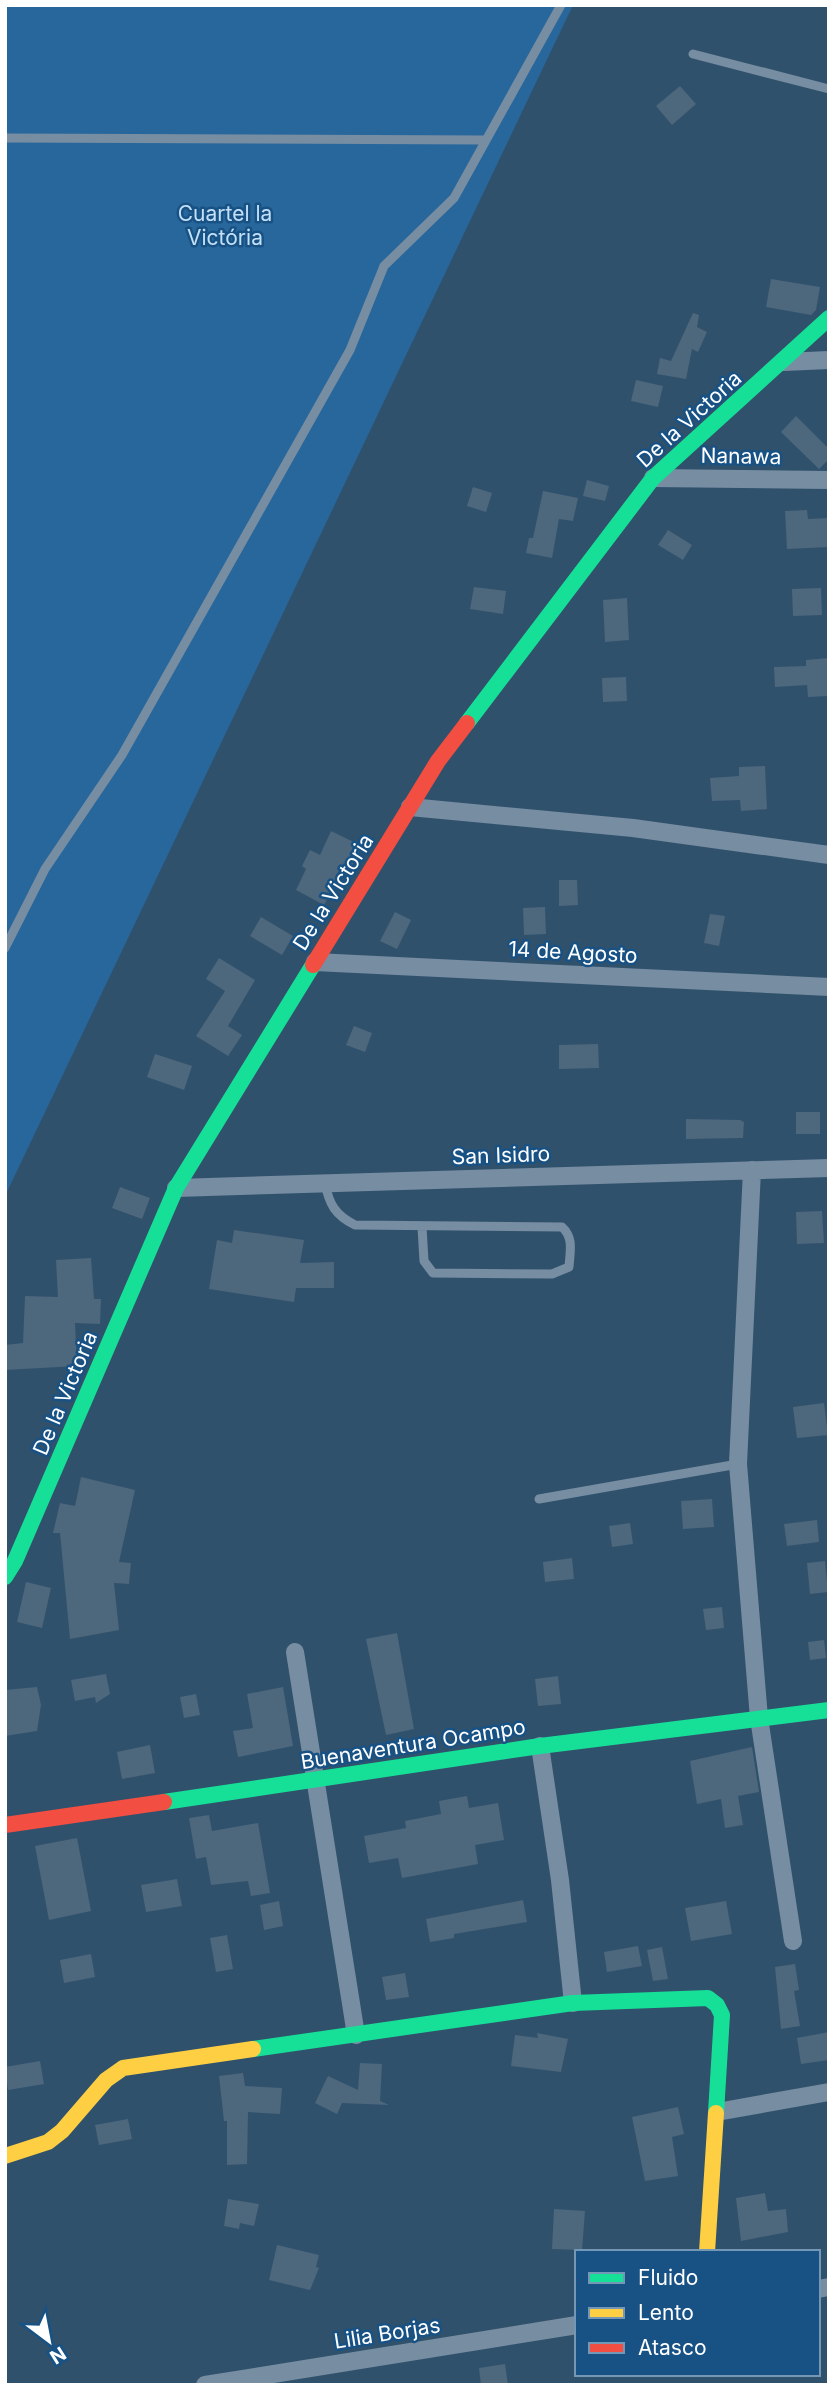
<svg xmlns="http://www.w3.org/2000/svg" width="834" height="2390" font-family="Inter,sans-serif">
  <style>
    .green { fill: #28679c }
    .building { fill: #4d677d }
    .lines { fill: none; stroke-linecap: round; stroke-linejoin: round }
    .lane { stroke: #778da2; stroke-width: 9 }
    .street { stroke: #778da2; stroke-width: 18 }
    .fast { stroke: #16e098; stroke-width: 16 }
    .slow { stroke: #ffcf43; stroke-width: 16 }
    .jam { stroke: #f24e42; stroke-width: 16 }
    .labels { text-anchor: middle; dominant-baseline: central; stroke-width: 5; stroke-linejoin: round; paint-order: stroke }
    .park-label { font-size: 21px; fill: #c3e0f9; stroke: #185285 }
    .street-label { font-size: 21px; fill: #fff; stroke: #185285 }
  </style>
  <rect width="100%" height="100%" fill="#30516c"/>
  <path class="green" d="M5,5H573L5,1196Z"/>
  <path class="building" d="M680,86L696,104L672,125L656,106Z
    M771,279L820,287L816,310L811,315L766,307Z
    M693,313L699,315L697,327L707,332L698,352L692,349L686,379L657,374L660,358L671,361Z
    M636,380L663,386L658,407L631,401Z
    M796,416L829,449V459L819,469L781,432Z
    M587,480L609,486L605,501L583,496Z
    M473,487L492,493L486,512L467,506Z
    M543,491L578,498L573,521L559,519L552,558L526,553L529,538H533Z
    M807,510L808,519L829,518V547L787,549L785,511Z
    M668,530L692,545L683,560L658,545Z
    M474,587L506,591L503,614L470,609Z
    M821,588L822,615L793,616L792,589Z
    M627,598L629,640L605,642L603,600Z
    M829,658V696L808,697L807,685L775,687L774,667L806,666V660Z
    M626,677L627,701L603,702L602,678Z
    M765,766L767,809L741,811L740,800L712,801L710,778L739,776V767Z
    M331,831L362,846L352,865L347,862L324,905L296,890L306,869L302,866L310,850L320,855Z
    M559,880H577L578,905L559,906Z
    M545,907L546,934L524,935L523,908Z
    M395,912L411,920L397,949L380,941Z
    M710,914L725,916L719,946L704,943Z
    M261,917L293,936L282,955L250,936Z
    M219,958L255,980L228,1026L242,1035L228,1056L196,1036L225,991L206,979Z
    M354,1026L372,1033L365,1052L346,1045Z
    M598,1044L599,1068L559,1069V1045Z
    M155,1054L192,1066L184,1090L147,1077Z
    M796,1112H820V1134H796Z
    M686,1119L740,1120L744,1122L743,1138L686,1139Z
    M120,1187L150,1198L142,1219L112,1208Z
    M822,1211L824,1243L797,1244L796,1212Z
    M234,1230L304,1240L300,1263L334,1262V1288H296L294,1302L209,1289L217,1240L232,1243Z
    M91,1258L94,1299H101L100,1324L75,1323L77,1366L5,1370V1345L23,1343L25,1296L58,1297L56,1260Z
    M824,1403L828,1435L797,1438L793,1407Z
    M81,1477L135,1490L119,1562L131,1563L129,1584L114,1583L119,1630L70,1639L60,1533H53L60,1503L75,1506Z
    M712,1499L714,1527L683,1529L681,1501Z
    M817,1520L819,1542L787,1546L784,1524Z
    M630,1523L633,1544L612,1547L609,1526Z
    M572,1558L574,1579L545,1582L543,1562Z
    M825,1561L828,1592L810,1594L807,1563Z
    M26,1582L51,1588L42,1628L17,1622Z
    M722,1607L724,1628L706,1630L703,1609Z
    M397,1633L414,1729L386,1735L366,1639Z
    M824,1640L826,1658L810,1660L808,1642Z
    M106,1674L110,1694L96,1703L95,1697L75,1701L71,1680Z
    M558,1676L561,1704L538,1706L535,1679Z
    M37,1687L41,1705L37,1731L5,1736V1690Z
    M283,1687L293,1746L238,1757L233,1731L253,1728L247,1694Z
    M196,1694L200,1715L184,1718L180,1697Z
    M150,1745L155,1773L122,1779L117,1752Z
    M752,1747L759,1792L738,1796L743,1825L725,1828L721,1799L697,1804L690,1761Z
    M467,1796L469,1808L498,1803L504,1840L475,1845L478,1864L402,1878L398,1858L369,1863L364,1836L406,1828L405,1821L441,1814L439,1801Z
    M209,1815L212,1831L258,1823L270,1893L251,1896L248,1881L211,1885L206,1857L196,1859L189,1818Z
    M77,1838L91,1911L49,1920L35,1846Z
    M177,1879L182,1906L146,1912L141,1885Z
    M523,1900L527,1922L454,1934V1938L430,1942L426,1919Z
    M279,1901L283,1926L264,1930L260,1905Z
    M726,1901L732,1934L691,1941L685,1908Z
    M227,1935L233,1969L216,1972L210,1938Z
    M638,1946L642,1966L607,1972L604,1952Z
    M662,1947L668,1979L653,1981L647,1950Z
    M91,1954L95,1977L64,1983L60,1960Z
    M795,1964L799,1990L794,1991L800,2026L781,2029L775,1967Z
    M405,1973L409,1997L386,2000L382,1977Z
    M829,2032V2060L801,2064L797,2038Z
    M537,2033L568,2039L561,2072L511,2066L515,2035L538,2038Z
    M40,2061L44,2084L8,2090L5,2067Z
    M360,2063L382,2064L380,2101L389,2105L342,2103L337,2114L315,2103L328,2076L358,2090Z
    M243,2073L245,2086L282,2088L280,2114L248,2112L247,2164L227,2165V2121H224L219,2076Z
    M678,2107L684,2134L672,2137L678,2176L645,2181L632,2117Z
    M128,2119L132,2139L99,2145L95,2125Z
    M765,2193L768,2211L786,2209L788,2232L741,2241L736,2198Z
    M228,2199L259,2204L254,2226L240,2223L239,2229L224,2226Z
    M554,2209L585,2211L582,2250L552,2249Z
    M277,2245L319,2255L316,2267L319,2268L310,2290L269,2280Z
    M505,2364L508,2385H481L479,2368Z"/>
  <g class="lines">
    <path class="lane" d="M693,54L829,89
      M5,138L486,140
      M5,948L45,869L122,755L350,350L384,266L454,198L561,5
      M325,1183C329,1204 335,1215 355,1225L562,1227C574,1238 570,1251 569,1267L552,1274L433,1273L424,1261L422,1227
      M539,1499L738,1464"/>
    <path class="street" d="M784,362L829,360
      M653,478L829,480
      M410,807L633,828L829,855
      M315,962L829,987
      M752,1170L738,1464L759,1718L793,1941
      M176,1188L829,1168
      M295,1652L356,2035
      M540,1746L560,1880L573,2003
      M717,2112L829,2092
      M818,2289L829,2287
      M205,2385L577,2325"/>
    <path class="fast" d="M467,723L653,478L829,318
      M5,1577L15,1561L176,1188L313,965
      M164,1802L540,1746L829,1710
      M253,2049L573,2003L708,1998L717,2005L722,2015L716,2113"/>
    <path class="slow" d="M5,2156L48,2142L62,2131L106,2080L123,2068L253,2049
      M707,2252L716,2113"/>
    <path class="jam" d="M313,965L438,761L467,723
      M5,1825L164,1802"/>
  </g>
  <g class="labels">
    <g class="park-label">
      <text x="225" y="213">Cuartel la<tspan x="225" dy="24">Victória</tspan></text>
    </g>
    <g class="street-label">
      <text transform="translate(689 419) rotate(-42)">De la Victoria</text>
      <text transform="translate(741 456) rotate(1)">Nanawa</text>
      <text transform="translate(333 892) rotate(-58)">De la Victoria</text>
      <text transform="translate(573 952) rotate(3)">14 de Agosto</text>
      <text transform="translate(501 1155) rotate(-2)">San Isidro</text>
      <text transform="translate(65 1393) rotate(-67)">De la Victoria</text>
      <text transform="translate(413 1744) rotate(-9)">Buenaventura Ocampo</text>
      <text transform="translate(387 2333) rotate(-9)">Lilia Borjas</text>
    </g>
  </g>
  <rect width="834" height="2390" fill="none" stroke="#ffffff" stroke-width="14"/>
  <rect x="575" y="2250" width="245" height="126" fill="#185285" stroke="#7497b6" stroke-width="2"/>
  <rect x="589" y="2273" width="35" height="10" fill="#16e098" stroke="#7497b6" stroke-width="2"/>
  <text x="638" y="2285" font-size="21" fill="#ffffff">Fluido</text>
  <rect x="589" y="2308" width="35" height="10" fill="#ffcf43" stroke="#7497b6" stroke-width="2"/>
  <text x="638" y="2320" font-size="21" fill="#ffffff">Lento</text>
  <rect x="589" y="2343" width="35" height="10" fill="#f24e42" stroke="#7497b6" stroke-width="2"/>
  <text x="638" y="2355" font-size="21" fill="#ffffff">Atasco</text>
  <g transform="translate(49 2341) rotate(148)" stroke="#185285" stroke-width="5" paint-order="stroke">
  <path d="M0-5L12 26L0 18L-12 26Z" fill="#ffffff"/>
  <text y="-10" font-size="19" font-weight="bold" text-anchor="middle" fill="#ffffff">N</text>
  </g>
</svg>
